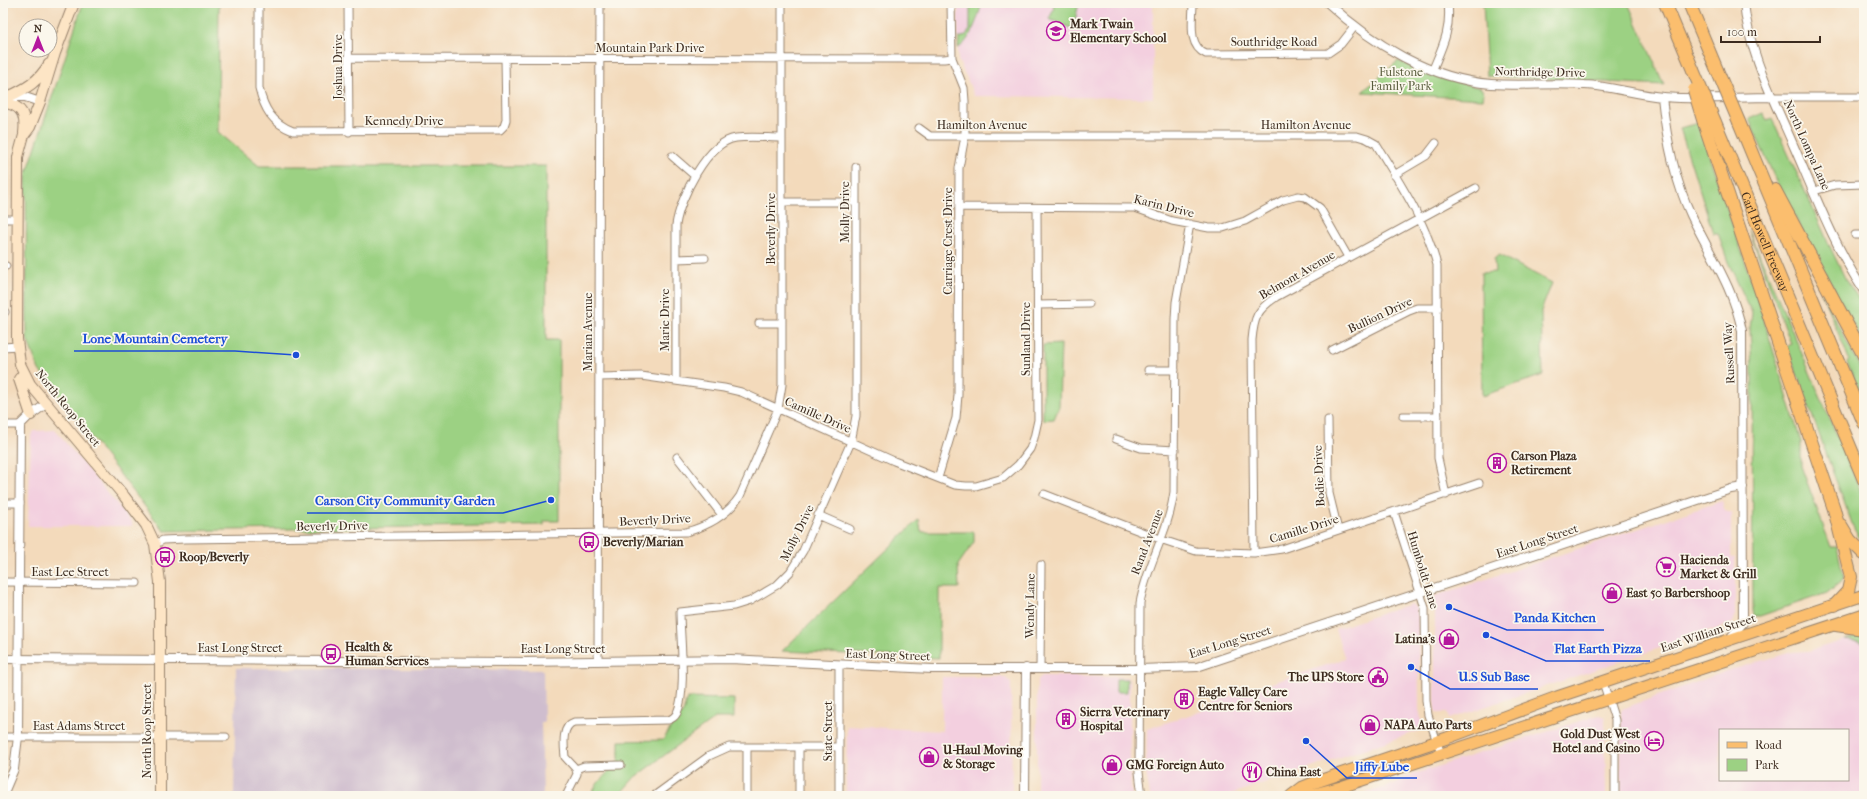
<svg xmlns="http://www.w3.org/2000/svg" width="1867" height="799" font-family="'IM FELL French Canon',serif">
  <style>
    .built { fill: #f3cfdf; fill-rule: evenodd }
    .industrial { fill: #cfbdce }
    .green { fill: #9cd183; stroke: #6c7e50 }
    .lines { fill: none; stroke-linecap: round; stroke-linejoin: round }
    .minor-casing { stroke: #97826c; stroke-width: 9 }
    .tertiary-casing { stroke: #97826c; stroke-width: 10 }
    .secondary-casing { stroke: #97826c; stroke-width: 12 }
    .primary-casing { stroke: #97826c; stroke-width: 13 }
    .motorway-casing { stroke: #97826c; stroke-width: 14 }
    .minor { stroke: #fff; stroke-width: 7 }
    .tertiary { stroke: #fff; stroke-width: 8 }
    .secondary { stroke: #fde5c5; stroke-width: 10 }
    .primary { stroke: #fbbe6e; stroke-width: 11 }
    .motorway { stroke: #fbbe6e; stroke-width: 12 }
    .motorway-bridge-casing { stroke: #97826c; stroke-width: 14; stroke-linecap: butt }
    .motorway-bridge { stroke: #fbbe6e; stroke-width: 12 }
    .labels { text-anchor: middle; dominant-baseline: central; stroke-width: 3.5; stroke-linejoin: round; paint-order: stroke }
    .poi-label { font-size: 12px; font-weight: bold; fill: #3b2a1e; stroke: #fbf7ec; text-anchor: start }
    .street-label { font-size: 12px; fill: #3b2a1e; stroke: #fbf7ec }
    .park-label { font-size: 12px; fill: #585c3c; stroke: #fbf7ec }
    .leader { fill: none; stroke: #1d4ed8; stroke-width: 1.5 }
    .callout-dot { fill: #1d4ed8; stroke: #fbf7ec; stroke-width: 1.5 }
    .callout-label { font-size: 13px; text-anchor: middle; font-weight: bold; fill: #1d4ed8; stroke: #fbf7ec; stroke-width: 3.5; stroke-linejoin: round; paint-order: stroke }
  </style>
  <rect width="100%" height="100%" fill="#fbf7ec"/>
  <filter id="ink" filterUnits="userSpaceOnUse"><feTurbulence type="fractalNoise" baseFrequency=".025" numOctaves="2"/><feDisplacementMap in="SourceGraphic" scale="8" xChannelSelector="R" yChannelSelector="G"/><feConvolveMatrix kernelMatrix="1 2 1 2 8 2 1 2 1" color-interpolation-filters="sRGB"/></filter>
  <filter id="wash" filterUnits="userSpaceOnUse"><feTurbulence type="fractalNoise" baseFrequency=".012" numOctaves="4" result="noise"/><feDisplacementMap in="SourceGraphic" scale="16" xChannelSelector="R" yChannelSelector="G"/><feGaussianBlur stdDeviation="0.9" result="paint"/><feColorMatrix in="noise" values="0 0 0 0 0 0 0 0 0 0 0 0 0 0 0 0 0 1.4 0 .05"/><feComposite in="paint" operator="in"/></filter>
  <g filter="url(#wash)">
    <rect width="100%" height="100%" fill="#f3dabb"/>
    <path class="built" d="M958,3H1153V98L974,96L967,78L958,60Z
      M55,430L132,522V526H28L31,435L34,431Z
      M1722,501L1725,511L1731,513V558H1735V616L1731,624L1449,719L1447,713H1436L1435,700V603L1432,602L1435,596Z
      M1411,604L1416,608L1418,616L1419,711L1424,729L1225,796H1150L1146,771L1147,729L1214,707V702L1345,659L1335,629Z
      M1845,640L1860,642L1864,646V796H1621V713L1622,709L1727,671L1792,652L1808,651ZM1720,730H1848V780H1720Z
      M1042,676L1127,677L1130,682V778L1132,796H1037V681Z
      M942,677H1005L1011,683L1012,796H846L847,726L942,731Z
      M1599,715L1605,717L1606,796H1358L1397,783L1405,777Z"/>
    <path class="industrial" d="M236,668L543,670L544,722H541L543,791L542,796H234Z"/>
    <path class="green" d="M83,3H219L218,132L259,166H546V340H559V521H544V525L164,531L39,370L27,339L26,176Z
      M970,3H982C979,15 970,43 958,48L959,38L965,36L970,30Z
      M1053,3H1079L1073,29L1049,19L1054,9Z
      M1483,3H1628L1664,85L1487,76Z
      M1398,61L1440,78L1481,88L1484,93L1483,99L1362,92Z
      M1763,113L1767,120L1772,118L1832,251L1845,278L1864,307V344L1779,188L1749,119Z
      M1698,123L1757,297L1801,442V466L1831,547H1837L1844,579L1827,593L1760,616H1754L1753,610L1752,371L1750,328L1752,313L1728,262L1718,233H1713L1680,128Z
      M1749,230L1864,499V545L1854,529L1787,347L1791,344Z
      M1499,255L1552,283L1541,311L1543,375L1482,396L1481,273L1495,272L1494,259Z
      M1821,292L1864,375V402L1847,362L1849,359Z
      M1061,344L1059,407L1054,419L1043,420V345Z
      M919,519L921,532H974V542L958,565L959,588H939V658L782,651Z
      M1859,636L1864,637V646L1860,642L1845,640Z
      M1116,679H1127V692H1116Z
      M687,698L734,699V718H715L635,777L618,796H590L598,783L619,760V741L663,740L673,724L683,713Z"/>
  </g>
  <g filter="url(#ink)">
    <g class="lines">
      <defs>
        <path id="minor" d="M259,3V88C264,109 272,123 293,131L500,130L504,126L506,120L505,58
          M348,3L349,132
          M1193,3C1193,20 1187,46 1206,54L1328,53L1341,44L1355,26
          M348,58L944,59L952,58
          M1433,69C1443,45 1451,30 1448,3
          M1772,97H1864
          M919,128L930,136H1357L1367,139L1376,144C1399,182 1426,222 1437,265L1438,458L1446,495
          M672,156L695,176
          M1394,175L1426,156L1436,143
          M1814,191L1835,185L1864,184
          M782,202H856
          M959,207L1135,208L1172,221L1209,228H1223L1245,221L1283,200L1298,196L1305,197L1320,208L1348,257
          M3,219H17
          M1855,235H1864
          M676,259L705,258
          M3,266H6
          M1038,305L1089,304
          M3,312H5
          M759,323H782
          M3,347L18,346
          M1332,350L1409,311L1417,308H1438
          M1148,370H1175
          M599,377L641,376L724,388L741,392L894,461L955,485L966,486H976L1003,478L1018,465L1030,449L1034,438L1038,420L1037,208
          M676,381V225C680,198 707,142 736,138C751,136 768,138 782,138
          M1403,416H1438
          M1328,420L1329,493L1338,530
          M3,425H20
          M1116,439L1141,448L1175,450
          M677,457L722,515
          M938,478L956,418L958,395L959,168L965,136V101L964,88L952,58L951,3
          M1044,494L1160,539L1196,551L1254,553L1282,549L1479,483
          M3,503H20
          M1394,512L1425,608L1426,701L1428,715L1441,754
          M818,515L850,529
          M155,544L163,540L185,539L686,532C708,526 727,516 740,496L778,409L782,385V3
          M1254,553L1252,340C1254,317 1257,310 1276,297L1476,188
          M3,582L137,583
          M598,661L600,3
          M1040,668L1041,565
          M1603,682L1615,720V796
          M3,737H226
          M576,769L584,766L621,765
          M566,796L577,774L576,769L565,757C564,746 561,726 574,722L668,720C672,719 675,717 677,713C687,691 680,637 680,612L734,606L750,601L777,585L790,572L803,551L851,442L856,416V167
          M654,796L709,756L729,747H839
          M747,796V747
          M799,796V747
          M839,796V665
          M1142,796L1139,772L1140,603C1147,564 1169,531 1174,492L1175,319L1176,302L1190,224"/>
        <path id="tertiary" d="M1328,3C1372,44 1430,79 1491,84C1522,86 1554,83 1585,85C1611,86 1637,95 1663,97C1699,100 1736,97 1772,97
          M1744,3C1749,55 1775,102 1795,149C1816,197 1835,247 1864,291
          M3,97H25L40,102
          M1662,97C1666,136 1674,179 1691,215C1709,253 1734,288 1742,331L1743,623L1730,638
          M3,659L525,662L731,659L932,669H1140L1197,667L1731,489L1743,487
          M3,795L14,769L18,737L20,425L28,417L46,404
          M1025,796L1026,668"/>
        <path id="secondary" d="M74,3L55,53L40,102L30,127L24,135L18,157L17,339L20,364L30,384L124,496L146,525L155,544L160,582V796
          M8,97C27,88 38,82 49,64
          M3,103C22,104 26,116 24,133
          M24,373L19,379L31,415"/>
        <path id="primary" d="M1291,796L1303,787L1313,783L1447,738L1557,697L1864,595
          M1307,796L1341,787L1864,615"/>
        <g id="motorway">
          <path d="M1665,3L1693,70"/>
          <path d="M1689,3L1717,70"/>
          <path id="s1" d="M1715,122L1864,480"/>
          <path d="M1739,122L1864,423"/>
          <path d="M1704,123L1834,509L1851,577L1848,591L1835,605"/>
          <path d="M1775,190L1864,356"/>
          <path d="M1841,525L1850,540L1864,554"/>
          <path d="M1836,625L1864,629"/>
        </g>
      </defs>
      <use href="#minor" class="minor-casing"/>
      <use href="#tertiary" class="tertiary-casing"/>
      <use href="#secondary" class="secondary-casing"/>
      <use href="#primary" class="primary-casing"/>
      <use href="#motorway" class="motorway-casing"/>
      <use href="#minor" class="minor"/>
      <use href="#tertiary" class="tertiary"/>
      <use href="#secondary" class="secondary"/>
      <use href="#primary" class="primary"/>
      <use href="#motorway" class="motorway"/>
      <defs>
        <path id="motorway-bridge" d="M1693,70L1715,122
          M1717,70L1739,122
          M1694,90L1704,123"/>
      </defs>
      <use href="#motorway-bridge" class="motorway-bridge-casing"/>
      <use href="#motorway-bridge" class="motorway-bridge"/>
    </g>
  </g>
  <defs>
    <symbol id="school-ring" viewBox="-11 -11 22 22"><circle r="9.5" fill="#fbf7ec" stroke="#b5179e" stroke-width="1.5"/><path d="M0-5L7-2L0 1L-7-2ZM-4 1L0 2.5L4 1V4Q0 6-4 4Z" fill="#b5179e"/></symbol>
    <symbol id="building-ring" viewBox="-11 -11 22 22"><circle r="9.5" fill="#fbf7ec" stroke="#b5179e" stroke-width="1.5"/><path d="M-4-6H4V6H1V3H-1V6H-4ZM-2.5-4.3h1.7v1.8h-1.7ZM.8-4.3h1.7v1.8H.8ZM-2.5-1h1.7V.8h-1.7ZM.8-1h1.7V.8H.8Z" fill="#b5179e"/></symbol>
    <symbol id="bus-ring" viewBox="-11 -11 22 22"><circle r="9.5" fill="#fbf7ec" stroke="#b5179e" stroke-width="1.5"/><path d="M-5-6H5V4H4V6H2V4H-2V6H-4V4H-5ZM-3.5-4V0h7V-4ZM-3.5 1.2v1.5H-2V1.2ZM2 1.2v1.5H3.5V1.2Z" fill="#b5179e"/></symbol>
    <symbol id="supermarket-ring" viewBox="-11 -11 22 22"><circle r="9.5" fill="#fbf7ec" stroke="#b5179e" stroke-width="1.5"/><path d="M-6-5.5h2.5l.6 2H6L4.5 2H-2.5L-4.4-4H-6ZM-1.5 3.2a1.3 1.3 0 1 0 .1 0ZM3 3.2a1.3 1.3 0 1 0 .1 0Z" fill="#b5179e"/></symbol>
    <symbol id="shop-ring" viewBox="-11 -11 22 22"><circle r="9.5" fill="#fbf7ec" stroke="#b5179e" stroke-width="1.5"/><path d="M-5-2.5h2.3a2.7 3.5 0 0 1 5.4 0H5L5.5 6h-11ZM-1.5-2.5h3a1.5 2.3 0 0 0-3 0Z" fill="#b5179e"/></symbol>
    <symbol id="civic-ring" viewBox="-11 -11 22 22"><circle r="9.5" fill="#fbf7ec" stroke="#b5179e" stroke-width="1.5"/><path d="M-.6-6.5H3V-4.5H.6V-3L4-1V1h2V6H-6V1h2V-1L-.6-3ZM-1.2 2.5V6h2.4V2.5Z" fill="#b5179e"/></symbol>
    <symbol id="hotel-ring" viewBox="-11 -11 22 22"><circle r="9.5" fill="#fbf7ec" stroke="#b5179e" stroke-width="1.5"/><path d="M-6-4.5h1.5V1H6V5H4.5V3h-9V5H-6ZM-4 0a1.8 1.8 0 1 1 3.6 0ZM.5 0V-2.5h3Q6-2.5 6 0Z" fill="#b5179e"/></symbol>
    <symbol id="restaurant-ring" viewBox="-11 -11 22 22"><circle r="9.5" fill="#fbf7ec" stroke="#b5179e" stroke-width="1.5"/><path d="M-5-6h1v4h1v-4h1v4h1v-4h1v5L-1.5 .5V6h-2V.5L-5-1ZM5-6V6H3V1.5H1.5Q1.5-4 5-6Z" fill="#b5179e"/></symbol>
  </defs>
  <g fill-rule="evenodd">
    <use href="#school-ring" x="1045" y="20" width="22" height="22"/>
    <use href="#building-ring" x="1486" y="452" width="22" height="22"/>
    <use href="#bus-ring" x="578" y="531" width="22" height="22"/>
    <use href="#bus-ring" x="154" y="546" width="22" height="22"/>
    <use href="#supermarket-ring" x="1655" y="556" width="22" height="22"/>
    <use href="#shop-ring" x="1601" y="582" width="22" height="22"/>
    <use href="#shop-ring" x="1438" y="628" width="22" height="22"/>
    <use href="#bus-ring" x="320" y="643" width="22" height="22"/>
    <use href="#civic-ring" x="1367" y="666" width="22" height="22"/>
    <use href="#building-ring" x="1173" y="688" width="22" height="22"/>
    <use href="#building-ring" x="1055" y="708" width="22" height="22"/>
    <use href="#shop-ring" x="1359" y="714" width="22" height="22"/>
    <use href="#hotel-ring" x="1643" y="730" width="22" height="22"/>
    <use href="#shop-ring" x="918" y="746" width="22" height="22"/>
    <use href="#shop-ring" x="1101" y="754" width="22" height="22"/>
    <use href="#restaurant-ring" x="1241" y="761" width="22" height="22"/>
  </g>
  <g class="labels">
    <g class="poi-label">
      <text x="1070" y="24">Mark Twain<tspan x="1070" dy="14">Elementary School</tspan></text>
      <text x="1511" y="456">Carson Plaza<tspan x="1511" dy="14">Retirement</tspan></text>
      <text x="603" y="542">Beverly/Marian</text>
      <text x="179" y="557">Roop/Beverly</text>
      <text x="1680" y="560">Hacienda<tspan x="1680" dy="14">Market &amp; Grill</tspan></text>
      <text x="1626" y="593">East 50 Barbershoop</text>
      <text x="1435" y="639" text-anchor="end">Latina's</text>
      <text x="345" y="647">Health &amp;<tspan x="345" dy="14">Human Services</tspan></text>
      <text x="1364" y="677" text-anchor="end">The UPS Store</text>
      <text x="1198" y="692">Eagle Valley Care<tspan x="1198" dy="14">Centre for Seniors</tspan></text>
      <text x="1080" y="712">Sierra Veterinary<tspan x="1080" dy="14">Hospital</tspan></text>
      <text x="1384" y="725">NAPA Auto Parts</text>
      <text x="1640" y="734" text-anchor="end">Gold Dust West<tspan x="1640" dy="14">Hotel and Casino</tspan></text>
      <text x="943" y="750">U-Haul Moving<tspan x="943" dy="14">&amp; Storage</tspan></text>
      <text x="1126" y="765">GMG Foreign Auto</text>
      <text x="1266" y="772">China East</text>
    </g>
    <g class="street-label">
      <text x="1274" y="42">Southridge Road</text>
      <text x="650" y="48">Mountain Park Drive</text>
      <text transform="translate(338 67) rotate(-90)">Joshua Drive</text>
      <text transform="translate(1540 72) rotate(1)">Northridge Drive</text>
      <text x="404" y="121">Kennedy Drive</text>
      <text x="982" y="125">Hamilton Avenue</text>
      <text x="1306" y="125">Hamilton Avenue</text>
      <text transform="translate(1807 145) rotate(66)">North Lompa Lane</text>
      <text transform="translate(1164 206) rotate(14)">Karin Drive</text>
      <text transform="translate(845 212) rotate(-90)">Molly Drive</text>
      <text transform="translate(771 229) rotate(-90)">Beverly Drive</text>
      <text transform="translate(948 241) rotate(-90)">Carriage Crest Drive</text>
      <text stroke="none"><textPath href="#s1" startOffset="130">Carl Howell Freeway</textPath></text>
      <text transform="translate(1297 275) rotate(-30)">Belmont Avenue</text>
      <text transform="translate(1380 315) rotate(-25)">Bullion Drive</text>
      <text transform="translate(665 320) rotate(-90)">Marie Drive</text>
      <text transform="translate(588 332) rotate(-90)">Marian Avenue</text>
      <text transform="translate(1026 339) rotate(-90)">Sunland Drive</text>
      <text transform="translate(1729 353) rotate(-93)">Russell Way</text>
      <text transform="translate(68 408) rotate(51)">North Roop Street</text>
      <text transform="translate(818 415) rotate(24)">Camille Drive</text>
      <text transform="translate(1319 476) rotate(-93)">Bodie Drive</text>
      <text transform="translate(655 520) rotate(-3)">Beverly Drive</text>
      <text transform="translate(332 526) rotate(-1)">Beverly Drive</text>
      <text transform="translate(1304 529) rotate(-17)">Camille Drive</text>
      <text transform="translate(797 533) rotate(-64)">Molly Drive</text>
      <text transform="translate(1537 541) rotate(-18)">East Long Street</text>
      <text transform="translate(1147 542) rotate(-69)">Rand Avenue</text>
      <text transform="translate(1423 570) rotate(73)">Humboldt Lane</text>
      <text x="70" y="572">East Lee Street</text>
      <text transform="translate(1030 606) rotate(-89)">Wendy Lane</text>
      <text transform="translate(1708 633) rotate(-18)">East William Street</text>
      <text transform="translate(1230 642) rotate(-17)">East Long Street</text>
      <text x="240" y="648">East Long Street</text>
      <text x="563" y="649">East Long Street</text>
      <text transform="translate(888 655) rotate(2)">East Long Street</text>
      <text x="79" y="726">East Adams Street</text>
      <text transform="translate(147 731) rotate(-90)">North Roop Street</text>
      <text transform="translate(828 731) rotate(-90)">State Street</text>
    </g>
    <g class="park-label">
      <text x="1401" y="72">Fulstone<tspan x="1401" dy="14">Family Park</tspan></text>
    </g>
  </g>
  <path class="leader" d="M296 355L235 351H74M551 500L503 513H307M1449 607L1507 630H1604M1486 635L1546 661H1650M1411 667L1450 689H1538M1306 741L1347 778H1417"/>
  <g class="callout-dot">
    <circle cx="296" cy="355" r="4"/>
    <circle cx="551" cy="500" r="4"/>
    <circle cx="1449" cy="607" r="4"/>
    <circle cx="1486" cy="635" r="4"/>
    <circle cx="1411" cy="667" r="4"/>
    <circle cx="1306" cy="741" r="4"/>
  </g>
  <g class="callout-label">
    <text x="155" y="343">Lone Mountain Cemetery</text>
    <text x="405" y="505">Carson City Community Garden</text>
    <text x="1555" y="622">Panda Kitchen</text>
    <text x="1598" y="653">Flat Earth Pizza</text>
    <text x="1494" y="681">U.S Sub Base</text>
    <text x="1382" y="771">Jiffy Lube</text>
  </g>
  <rect width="1867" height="799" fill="none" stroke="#fbf7ec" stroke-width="16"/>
  <rect x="1719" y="729" width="130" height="52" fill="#fbf7ec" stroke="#aea59a"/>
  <rect x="1727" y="742" width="20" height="6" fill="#fbbe6e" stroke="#aea59a"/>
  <text x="1755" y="749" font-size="12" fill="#3b2a1e">Road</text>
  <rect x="1727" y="759" width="20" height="12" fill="#9cd183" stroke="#aea59a"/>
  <text x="1755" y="769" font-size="12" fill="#3b2a1e">Park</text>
  <g transform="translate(38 38)"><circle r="19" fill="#fbf7ec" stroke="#aea59a"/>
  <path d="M0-3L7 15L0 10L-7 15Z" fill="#b5179e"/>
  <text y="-6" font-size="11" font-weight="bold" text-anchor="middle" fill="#3b2a1e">N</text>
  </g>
  <path d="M1721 36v6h99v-6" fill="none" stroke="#3b2a1e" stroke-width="2"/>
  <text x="1727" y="36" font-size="12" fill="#3b2a1e" stroke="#fbf7ec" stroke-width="3" paint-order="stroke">100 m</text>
</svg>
